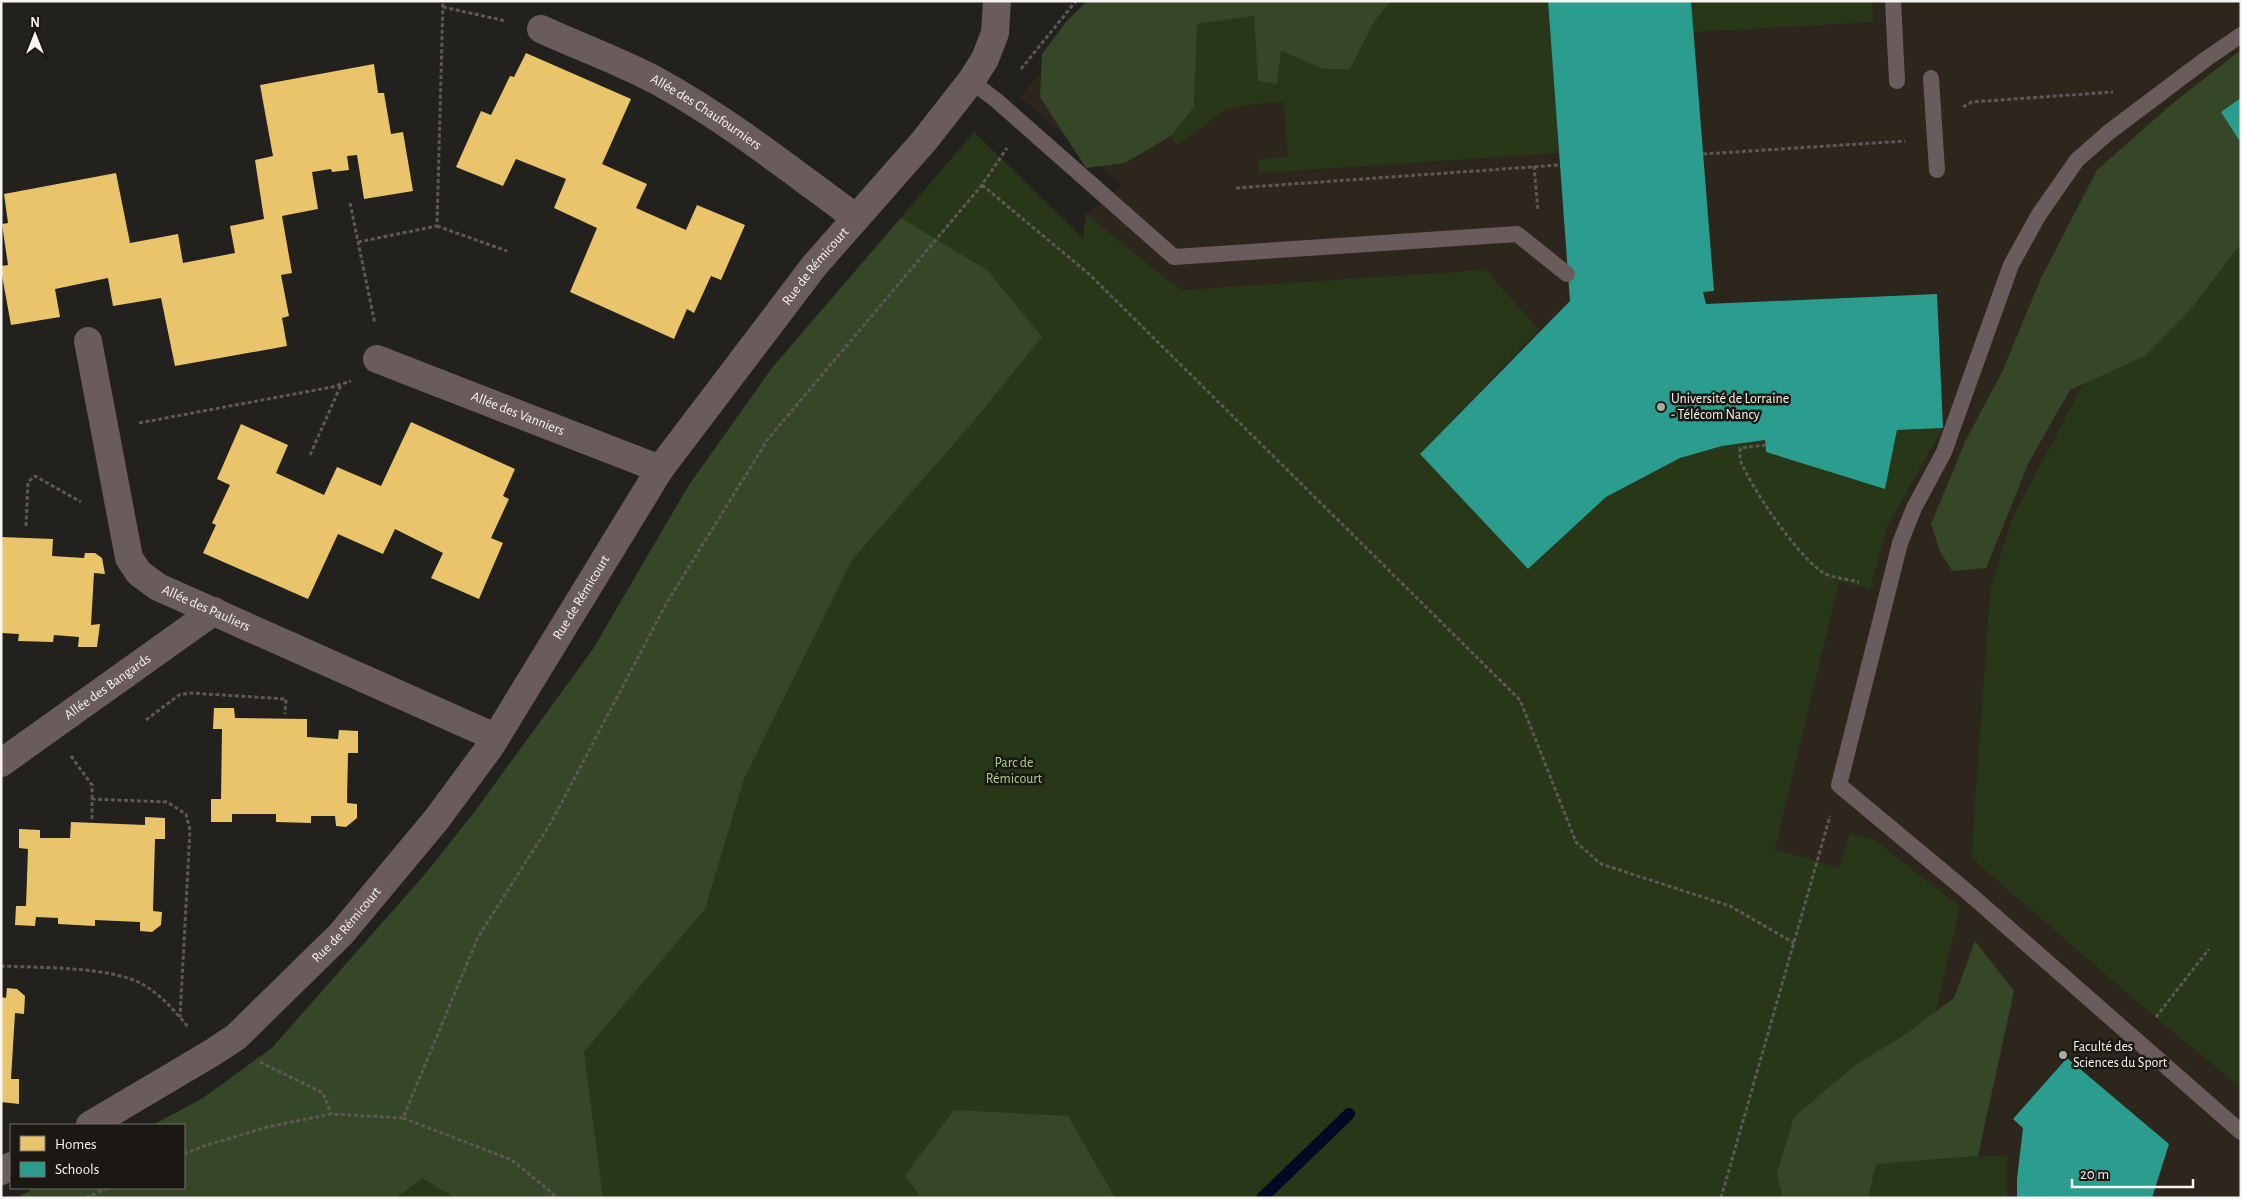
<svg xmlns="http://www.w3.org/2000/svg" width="2242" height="1199" font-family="'Alegreya Sans',sans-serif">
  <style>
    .built { fill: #2d261d }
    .green { fill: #273718 }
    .forest { fill: #354726 }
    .homes { fill: #e9c46a }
    .schools { fill: #2a9d8f }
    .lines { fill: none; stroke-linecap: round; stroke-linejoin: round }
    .stream { stroke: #030923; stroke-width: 12 }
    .path { stroke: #5d5755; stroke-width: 3; stroke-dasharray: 4 2.5; stroke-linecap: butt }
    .service { stroke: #6a5c5d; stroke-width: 16 }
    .minor { stroke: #6a5c5d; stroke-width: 28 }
    .poi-dot { fill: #acaaa6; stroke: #1b1813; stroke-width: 2 }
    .labels { text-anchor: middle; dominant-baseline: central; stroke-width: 5; stroke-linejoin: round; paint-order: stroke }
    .street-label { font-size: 14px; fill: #f6f3f0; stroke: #1b1813 }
    .poi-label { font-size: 14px; fill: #f6f3f0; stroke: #1b1813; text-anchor: start }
    .park-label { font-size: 14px; fill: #acd090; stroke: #1b1813 }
  </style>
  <rect width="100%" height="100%" fill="#23211e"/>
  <path class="built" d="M1101,1H2241V147L2130,295L2012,518L1990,589L1971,857L2150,1013L2241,1088V1198H1893L1799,926L1084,239L1086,214L1122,185L1020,97Z"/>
  <path class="green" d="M1391,1H1548L1559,153L1259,173V159L1288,157L1284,102L1255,104L1227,109L1177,145L1171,136L1194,107L1196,24L1254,16L1258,81L1277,84L1281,51L1323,69H1350L1376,19Z
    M1691,1H1872L1873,22L1693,32Z
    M974,132L1083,238L1086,214L1169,281L1183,290L1486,270L1539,330L1420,454L1528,569L1606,497L1680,458L1722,446L1765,440L1766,452L1885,488L1897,430L1943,428L1888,525L1870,589L1839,582L1775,849L1839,868L1850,834L1874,839L1960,907L1901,1162L1978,1156H2007V1198H16L35,1188H184V1125H153L203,1098L272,1048L426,873L473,814L593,649L689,485L772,368Z
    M2241,147V1088L2150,1013L1971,858L1990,589L2012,518L2130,295Z"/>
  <path class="forest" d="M1087,1H1391L1376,19L1350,69H1323L1281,51L1277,84L1258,81L1254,16L1197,24L1194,107L1171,136L1125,163L1086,168L1040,97L1042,54L1066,22Z
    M2241,50V244L2190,310L2145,356L2070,390L2030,460L1986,568L1952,571L1940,551L1931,524L1965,442L2003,370L2041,278L2097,170L2173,103Z
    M901,218L987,270L1042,337L973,422L852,560L744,779L705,909L584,1052L603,1198H455L422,1178L396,1198H16L35,1188H184V1125H153L203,1098L272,1048L426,873L473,814L593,649L689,485L772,368Z
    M1975,941L2014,991L1978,1156L1876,1164L1868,1198H1783L1777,1173L1794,1117L1854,1066L1906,1034L1954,998Z
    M954,1110L1068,1116L1115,1198H921L905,1175Z"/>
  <path class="homes" d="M526,53L631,99L602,164L647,184L636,208L686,230L697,205L745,225L721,280L711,276L694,313L687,309L674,339L570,292L597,228L554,208L566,179L516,159L503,186L456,167L481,111L491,115L510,76L514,77Z
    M374,64L378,93H384L391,134L403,132L413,191L364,199L357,155L347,156L349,170L332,172L331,169L312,172L318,209L282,216L292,273L281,275L289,316L282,318L287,346L175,366L161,298L113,306L108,278L55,289L60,317L11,325L1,270V266L8,265L2,224L8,223L4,194L116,173L130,243L178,234L183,263L235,253L230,226L264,219L255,160L273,156L260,85Z
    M411,422L515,469L503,496L509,499L491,538L503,543L479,599L431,578L443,553L395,529L383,554L338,534L308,599L203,553L216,525L212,523L230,485L217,479L241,424L288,445L276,473L324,495L337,467L381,486Z
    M1,537L53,539L52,556L84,558L85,553H95L102,558L105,574L94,573L91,625L100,624L97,647H78L79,637L54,635L53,642L18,641L19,634L1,633Z
    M214,708H234L235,718L307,719V737L338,739L339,730L358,731V753H348L347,803L357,804V818L346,827L336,826L335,816H311V823L276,822V814H232V822H211V799H221L222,729H213Z
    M145,817L165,818V839H155L153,911L162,912L161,925L152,932L140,931V922L95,920V926L58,924V918L36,917L35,926L15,925L16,906H26L28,849L19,848V829L40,830V838H70L71,822L145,825Z
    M7,988L17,989L25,996L24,1014L15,1013L11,1079H19V1104L1,1102V997L6,998Z"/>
  <path class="schools" d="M1548,1H1691L1714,291L1703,292L1706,304L1937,294L1943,428L1897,430L1885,489L1766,452L1765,440L1722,446L1680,458L1606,497L1528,569L1420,454L1570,301Z
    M2241,98V139L2239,140L2221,112Z
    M2067,1058L2169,1144L2152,1198H2017V1179L2023,1128L2013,1119Z"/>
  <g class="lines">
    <path class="stream" d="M1262,1198L1349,1114"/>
    <path class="path" d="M443,7L506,21
      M1021,69L1076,1
      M1963,107L1972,102L2113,92
      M1703,154L1905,141
      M1534,166L1538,211
      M982,185L1089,274L1520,700L1576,842L1601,864L1730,906L1794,943
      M1236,188L1559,165
      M350,203L375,324
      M437,226L507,251
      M358,242L437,226L443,1
      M139,423L332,387L351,381
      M1766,445L1740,448V460C1752,489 1796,554 1822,572C1831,578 1848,579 1859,582
      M310,455L341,385
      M26,526L28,482L35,476L81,502
      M146,720L179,695L190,693L286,699L285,714
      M71,756L92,785V799
      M92,819V799L167,802L186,814L190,830L180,1017
      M1,966C40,968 112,966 144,985C162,996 175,1011 188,1027
      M2156,1017L2209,949
      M260,1062L323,1093L331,1114
      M403,1118L512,1160L558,1198
      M184,1154L204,1146L267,1127L331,1114L403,1118L478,937L552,821L666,604L768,439L982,185L1007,148
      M86,1198L107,1188
      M1721,1198L1830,816"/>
    <path class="service" d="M1893,1L1897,81
      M2241,35L2206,59L2109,132L2077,160L2038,216L2011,265L1944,452L1914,508L1900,543L1839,785L1964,889L2241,1132
      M1931,78L1937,170
      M971,81L996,100L1174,257L1517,234L1567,274"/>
    <g class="minor">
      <path id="s1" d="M541,29C580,47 622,62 659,82C729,121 792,171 856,218"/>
      <path id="s2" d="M88,341L129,558L139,573L158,587L495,737"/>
      <path id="s3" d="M377,359L660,469"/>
      <path id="s4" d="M1,763L214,611"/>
      <path id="s5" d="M90,1125L210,1054L236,1037L341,934L436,820L490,747L660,469L814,266L924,141L971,81L985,59L995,33L997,1"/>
      <path d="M1,1171L11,1166"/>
    </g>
  </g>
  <g class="poi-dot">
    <circle cx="1661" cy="407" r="5"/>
    <circle cx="2063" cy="1055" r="5"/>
  </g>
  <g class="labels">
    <g class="street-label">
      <text stroke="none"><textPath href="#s1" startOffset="185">Allée des Chaufourniers</textPath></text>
      <text stroke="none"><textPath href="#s5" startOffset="1138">Rue de Rémicourt</textPath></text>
      <text stroke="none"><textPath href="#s3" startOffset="151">Allée des Vanniers</textPath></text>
      <text stroke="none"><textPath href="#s5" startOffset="732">Rue de Rémicourt</textPath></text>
      <text stroke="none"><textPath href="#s2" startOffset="315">Allée des Pauliers</textPath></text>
      <text stroke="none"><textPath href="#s4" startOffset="131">Allée des Bangards</textPath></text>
      <text stroke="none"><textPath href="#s5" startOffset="328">Rue de Rémicourt</textPath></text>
    </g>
    <g class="poi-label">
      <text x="1671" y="399">Université de Lorraine<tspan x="1671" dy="16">- Télécom Nancy</tspan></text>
      <text x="2073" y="1047">Faculté des<tspan x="2073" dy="16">Sciences du Sport</tspan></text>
    </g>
    <g class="park-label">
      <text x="1014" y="763">Parc de<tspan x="1014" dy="16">Rémicourt</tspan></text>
    </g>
  </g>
  <rect width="2242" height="1199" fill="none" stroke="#f6f3f0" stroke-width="5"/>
  <rect x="10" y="1124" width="175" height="65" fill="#1b1813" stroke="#73706b"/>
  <rect x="20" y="1136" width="25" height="15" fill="#e9c46a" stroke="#73706b"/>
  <text x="55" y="1149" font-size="15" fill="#f6f3f0">Homes</text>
  <rect x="20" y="1162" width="25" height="15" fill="#2a9d8f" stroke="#73706b"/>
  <text x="55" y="1174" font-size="15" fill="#f6f3f0">Schools</text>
  <g transform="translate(35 35)" stroke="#1b1813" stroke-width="4" paint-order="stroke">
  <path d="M0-4L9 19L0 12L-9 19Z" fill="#f6f3f0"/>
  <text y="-8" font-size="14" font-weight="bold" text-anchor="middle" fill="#f6f3f0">N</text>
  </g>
  <path d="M2072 1179v8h121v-8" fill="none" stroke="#f6f3f0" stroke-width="2.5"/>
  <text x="2080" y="1179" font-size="15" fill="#f6f3f0" stroke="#1b1813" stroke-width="4" paint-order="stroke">20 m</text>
</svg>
